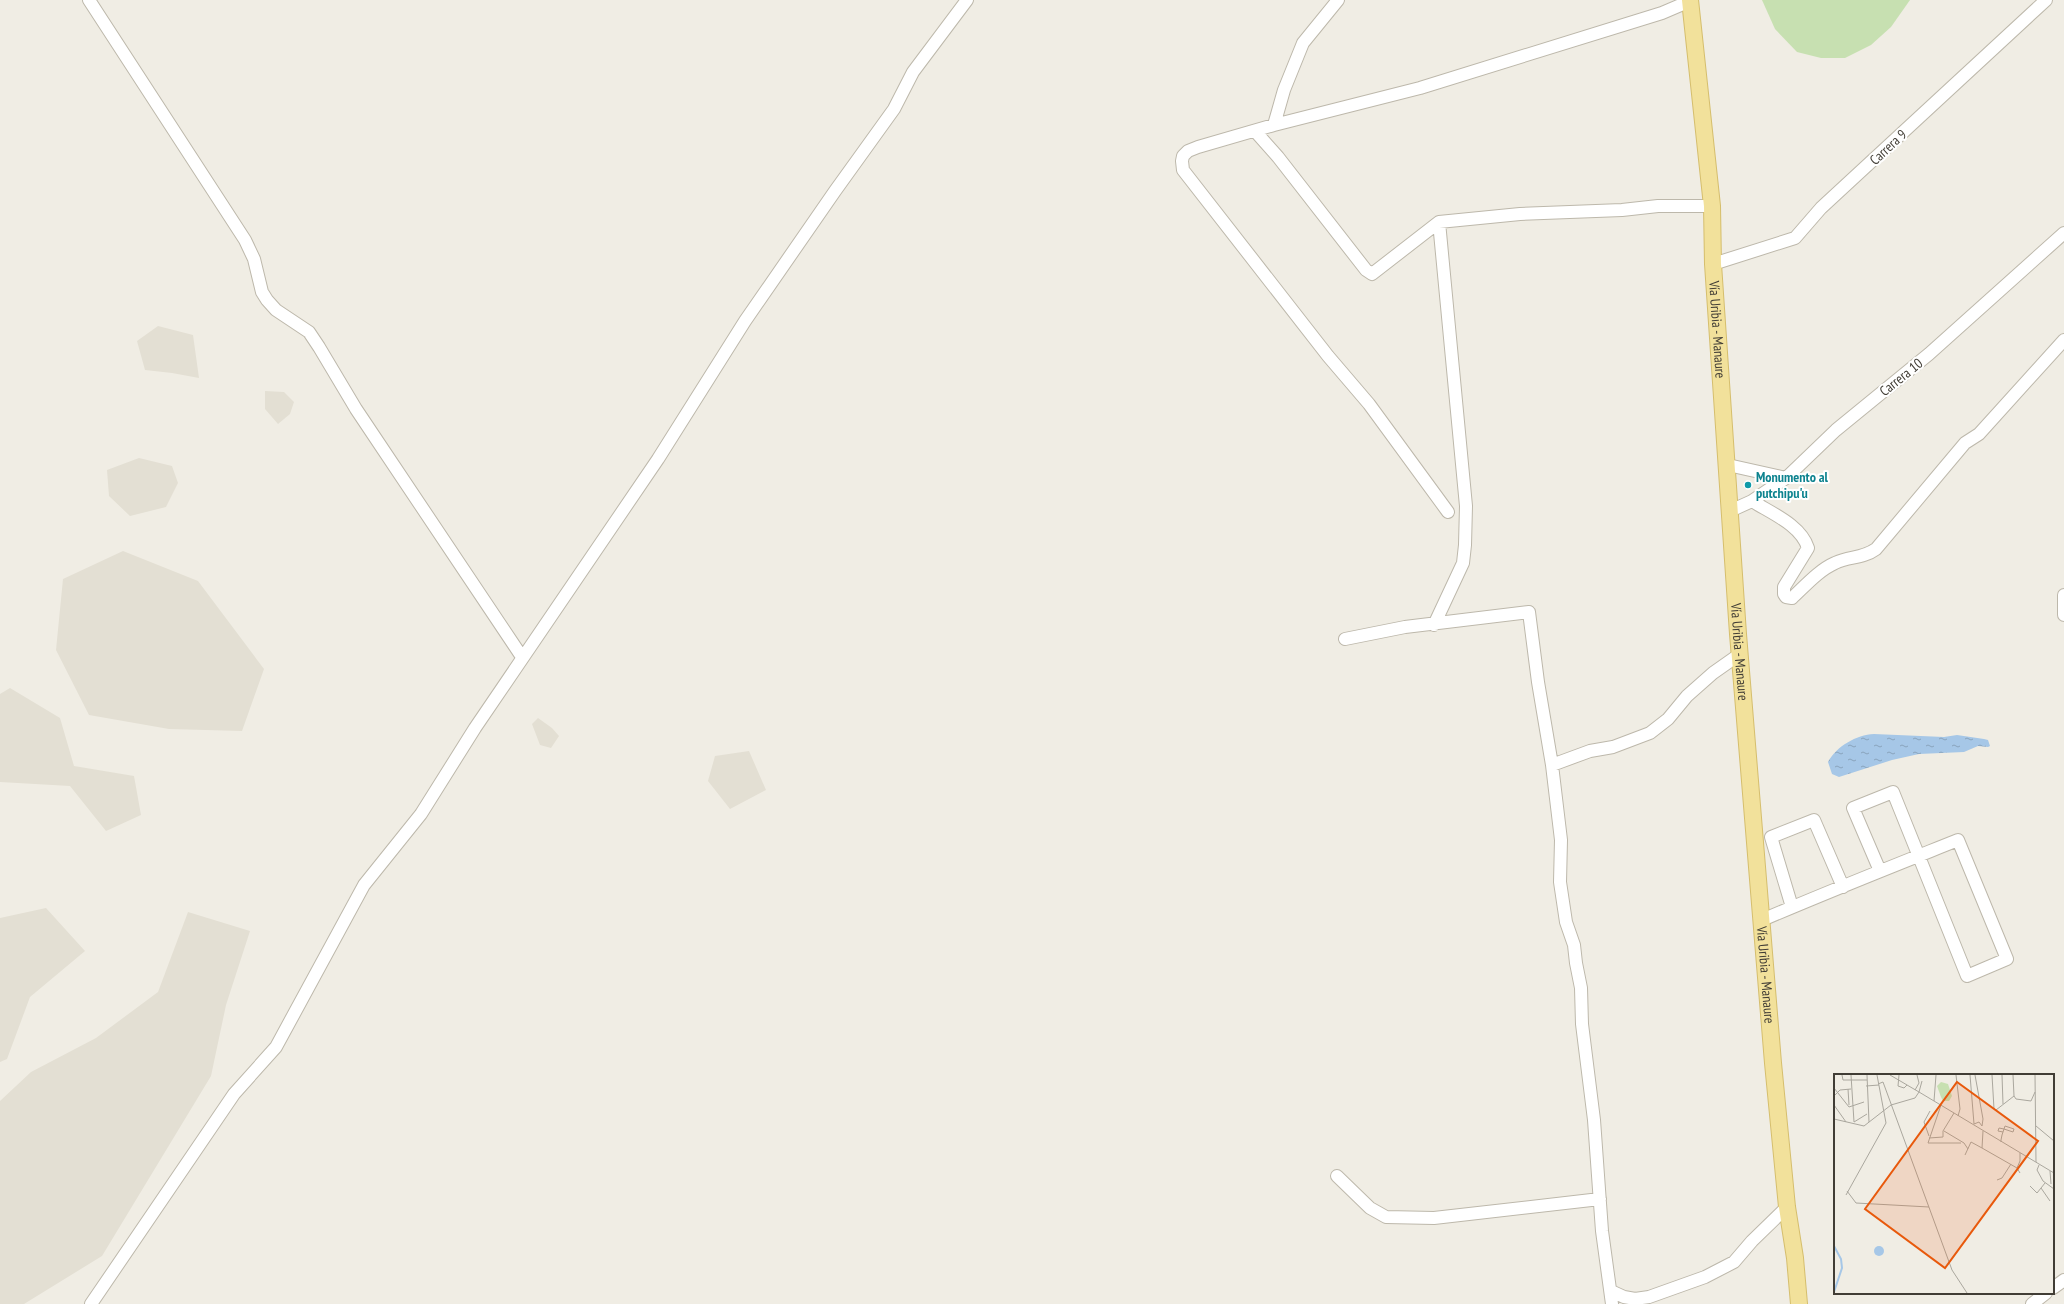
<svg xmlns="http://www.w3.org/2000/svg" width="2064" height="1304" font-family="'PT Sans Narrow',sans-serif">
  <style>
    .residential { fill: #e3dfd3 }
    .garden { fill: #c7e0b1 }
    .water { fill: url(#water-ripples) }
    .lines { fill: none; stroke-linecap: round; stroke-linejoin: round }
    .minor-casing { stroke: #bdb8ab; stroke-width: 14 }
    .major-casing { stroke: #d5be6d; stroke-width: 18 }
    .minor { stroke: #fff; stroke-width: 12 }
    .major { stroke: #f2e19b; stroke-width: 16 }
    .culture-dot { fill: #0f9aa8; stroke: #fff; stroke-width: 1.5 }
    .labels { text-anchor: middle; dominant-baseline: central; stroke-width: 4; stroke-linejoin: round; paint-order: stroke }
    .street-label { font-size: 14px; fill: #413d35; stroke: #fff }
    .culture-label { font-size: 14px; font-weight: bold; fill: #0d838f; stroke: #fff; text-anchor: start }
    .inset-river { fill: none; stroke: #a6c7e7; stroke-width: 2 }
    .inset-road { fill: none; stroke: #aaa79e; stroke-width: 1 }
    .view { fill: #e8590c; fill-opacity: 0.15; stroke: #e8590c; stroke-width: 2 }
    .inset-edge { fill: none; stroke: #413d35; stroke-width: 2 }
  </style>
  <defs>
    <pattern id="water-ripples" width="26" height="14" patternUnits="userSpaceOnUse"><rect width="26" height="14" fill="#a6c7e7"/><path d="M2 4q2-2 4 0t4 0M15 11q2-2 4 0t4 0" fill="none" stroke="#89a3bc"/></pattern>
  </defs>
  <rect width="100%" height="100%" fill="#f0ede4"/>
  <path class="residential" d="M158,326L193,335L199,378L172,373L145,370L137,341Z
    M265,391L284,392L294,402L290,414L278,424L265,409Z
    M139,458L172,466L178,483L166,507L130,516L109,496L107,470Z
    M123,551L198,581L264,669L242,731L169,729L89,715L56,650L63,579Z
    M10,688L60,718L74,766L134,776L141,815L106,831L70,786L0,782V694Z
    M538,718L552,728L559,736L551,748L540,745L532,724Z
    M749,751L766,790L730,809L708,781L715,756Z
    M46,908L85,951L30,997L7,1059L0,1062V918Z
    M188,912L250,931L226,1005L211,1076L102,1256L24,1304H0V1101L31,1072L96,1038L158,992Z"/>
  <path class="garden" d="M1762,0H1910L1891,27L1871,45L1845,58H1821L1797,52L1775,29Z"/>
  <path class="water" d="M1874,734L1944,737L1957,735L1984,739L1988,740L1990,746L1988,747L1978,746L1964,752L1919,754L1892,760L1839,777L1832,774L1828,762C1837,746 1856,735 1874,734Z"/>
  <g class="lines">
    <defs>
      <path id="minor" d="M89,0L245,240L254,259L262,292L267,300L276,310L309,332L319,347L356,409L522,657
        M1274,125L1284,90L1303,43L1338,0
        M1255,131L1278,157L1366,270L1372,274L1439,222L1520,214L1622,210L1658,206H1712
        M1713,264L1795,238L1821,208L2046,0
        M1728,465L1786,478
        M1752,501C1771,513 1801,525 1808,548L1784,587V594L1786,597L1792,598C1805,586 1819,570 1835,563C1850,556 1862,559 1876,549L1965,443L1979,434L2064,340
        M1730,511L1752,501L1786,478L1836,430L1929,354L2064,233
        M1448,512L1369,404L1328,356L1183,170L1182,161L1183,156L1188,151L1198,147L1274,125L1420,88L1662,13L1690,1
        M2064,595V615
        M1434,625L1463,563L1465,545L1466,506L1439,222
        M1345,639L1405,627L1529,612L1538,682L1552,765
        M1792,907L1771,837L1814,820L1843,887
        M1762,920C1827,892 1893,866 1958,840L2007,959L1967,976L1893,792L1853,808L1880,871
        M1337,1176L1370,1208L1386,1217L1434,1218L1600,1199
        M2053,1288L2064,1280
        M1611,1291L1624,1297L1635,1299L1649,1297L1705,1277L1734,1262L1752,1241L1787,1207
        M91,1304L234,1094L276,1047L364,885L421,814L475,728L658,459L745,321L835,191L894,109L913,72L967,0
        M1612,1304L1602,1231L1594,1120L1582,1024L1581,988L1576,963L1574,945L1566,922L1560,882L1561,840L1552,765L1590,751L1613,747L1650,733L1668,719L1687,696L1713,673L1740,654
        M2032,1304L2046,1293"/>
      <g id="major">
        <path id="s1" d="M1690,0L1712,206L1713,264L1738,634L1773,1063L1787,1207L1795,1258L1799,1304"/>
      </g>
    </defs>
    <use href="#minor" class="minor-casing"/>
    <use href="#major" class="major-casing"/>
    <use href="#minor" class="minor"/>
    <use href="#major" class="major"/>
  </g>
  <circle class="culture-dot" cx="1748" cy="485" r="4"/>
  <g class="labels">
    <g class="street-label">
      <text transform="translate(1888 147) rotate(-43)">Carrera 9</text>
      <text stroke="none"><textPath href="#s1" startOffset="331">Vía Uribia - Manaure</textPath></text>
      <text transform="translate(1901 377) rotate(-39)">Carrera 10</text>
      <text stroke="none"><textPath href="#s1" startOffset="654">Vía Uribia - Manaure</textPath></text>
      <text stroke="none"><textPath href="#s1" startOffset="978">Vía Uribia - Manaure</textPath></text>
    </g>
    <g class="culture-label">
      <text x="1756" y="477">Monumento al<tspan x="1756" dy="16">putchipu'u</tspan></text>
    </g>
  </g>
  <g transform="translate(1834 1074)">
    <rect width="220" height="220" fill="#f0ede4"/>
    <path d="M107,8L114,10L118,22L115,27H109L107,23L103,12Z" fill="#c7e0b1"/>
    <path d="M40 177a5 5 0 1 1 10 0a5 5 0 1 1-10 0Z" fill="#a6c7e7"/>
    <path class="inset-river" d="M0,172L7,185L8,194L0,218"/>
    <path class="inset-road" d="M8,1L9,6H33M17,1L20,48M33,1L35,48M56,1L85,18L88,7M65,1L64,12L70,14L73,11M122,1L126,35L124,42M136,1L140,50M158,1L160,35L162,36L180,22M168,1L169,30M179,1L180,22M201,1L202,88M44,10L49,8L118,196L133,219M32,12L45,11M0,14L15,33L30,28M14,15L15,31M81,16L85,9L83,1M0,22L6,16L17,15M180,22L182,25L197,27L201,18M100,27L102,1M0,31L12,48M107,31L94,69H127M0,45L30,52L57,31L81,24L85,18L220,99M20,48L33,40M140,50L145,48L148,52L149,45L141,1M202,52L220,67M110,57L130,69L134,75M149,57L148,74L183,94L186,99M95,62L90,48L96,37M95,64L109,63V57L120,39M167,68V66L168,61L171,52L180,55L179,58L170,55L165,54L164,57L169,58M131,81L137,68L148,74M205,91L203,96L209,107L220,115M183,94L186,87V79M216,97L217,110M163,106L168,104L177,90M196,112L203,119L211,109M207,114L216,127M13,117L22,129L95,133M12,121L52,49L43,1"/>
    <path class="view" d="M123,8L204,67L111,194L31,135Z"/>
    <rect width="220" height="220" class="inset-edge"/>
  </g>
</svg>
